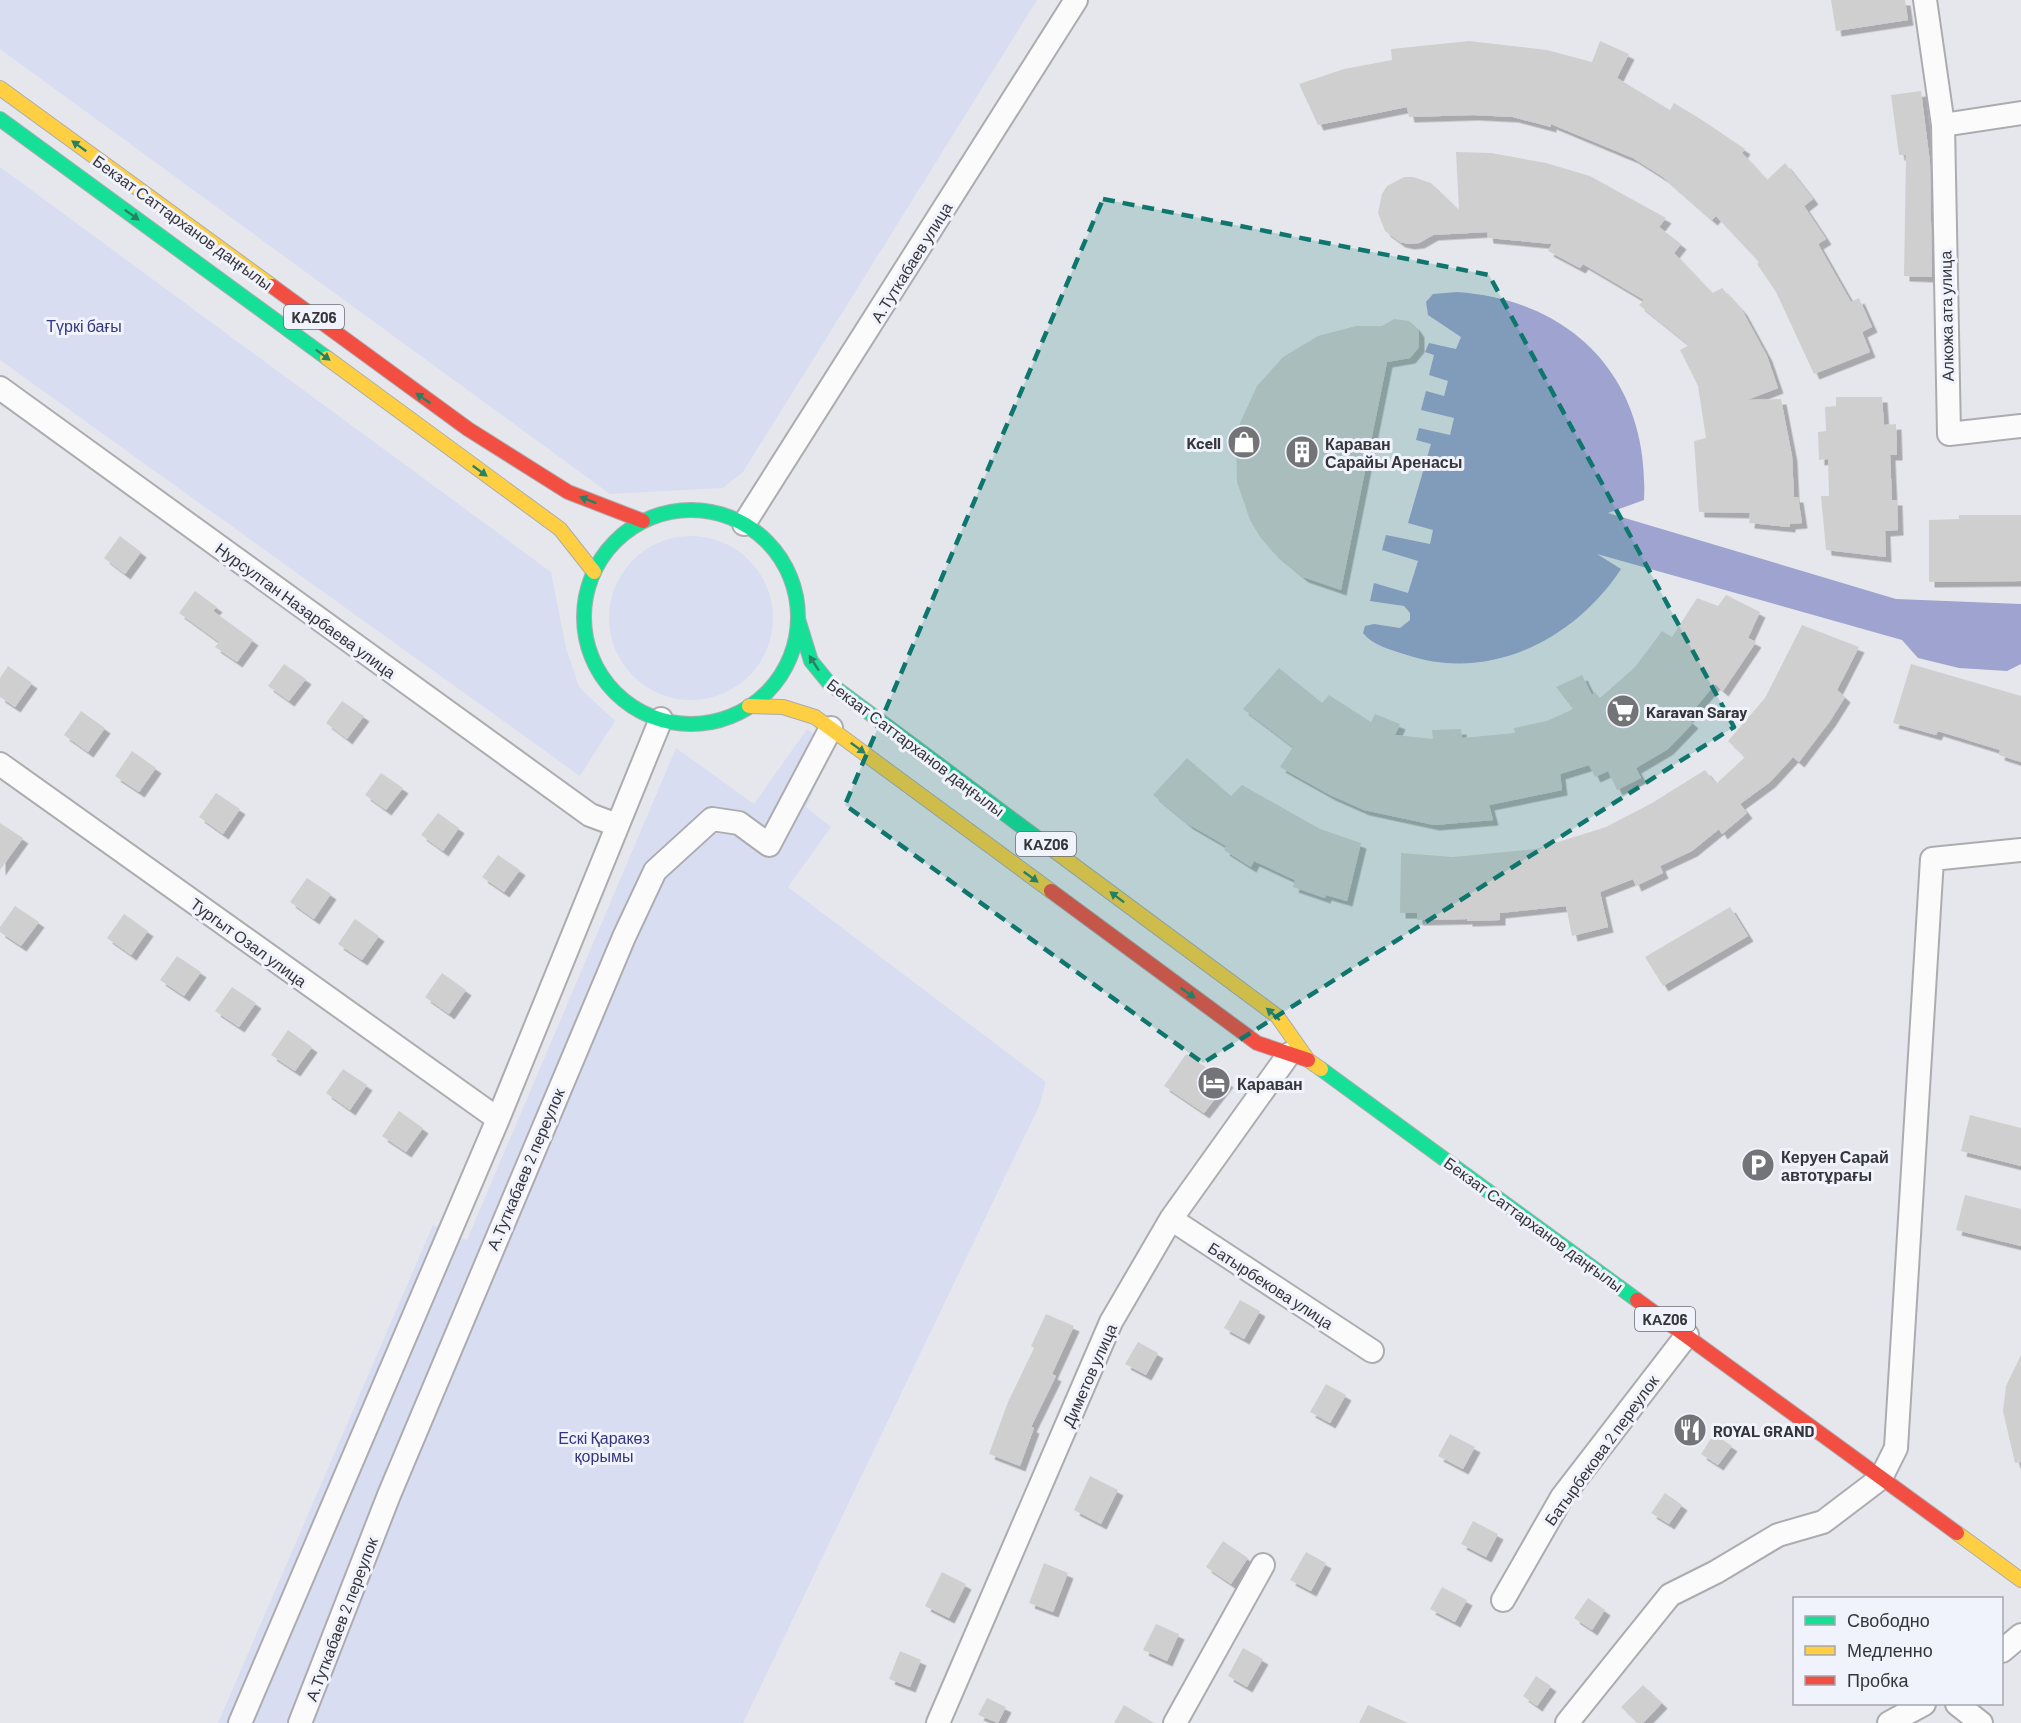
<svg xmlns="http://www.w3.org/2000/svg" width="2021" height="1723" font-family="Barlow,sans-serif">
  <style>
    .green { fill: #d9ddf2 }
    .water { fill: #9ea4cf }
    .building { fill: #d0cfd0; filter: url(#shadow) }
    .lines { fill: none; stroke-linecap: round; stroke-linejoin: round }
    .street-casing { stroke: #acacb0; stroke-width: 26 }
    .fast-casing { stroke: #acacb0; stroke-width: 16 }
    .slow-casing { stroke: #acacb0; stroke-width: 16 }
    .jam-casing { stroke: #acacb0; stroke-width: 16 }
    .street { stroke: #fbfbfc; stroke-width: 22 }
    .fast { stroke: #16e098; stroke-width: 14 }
    .slow { stroke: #ffcf43; stroke-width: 14 }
    .jam { stroke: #f24e42; stroke-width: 14 }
    .oneway { fill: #278264 }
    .marked { fill: #0f766e; fill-opacity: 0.2; stroke: #0f766e; stroke-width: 4.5; stroke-dasharray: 12 8; stroke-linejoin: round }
    .labels { text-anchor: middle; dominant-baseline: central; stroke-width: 6; stroke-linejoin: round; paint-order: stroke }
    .shield { fill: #f0f2fc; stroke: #6d6e74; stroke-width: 1.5 }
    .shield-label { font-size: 15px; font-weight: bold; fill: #353639 }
    .street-label { font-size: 16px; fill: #353639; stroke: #f0f2fc }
    .park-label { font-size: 16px; fill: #33367e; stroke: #f0f2fc }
    .poi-label { font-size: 16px; font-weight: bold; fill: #353639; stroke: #f0f2fc; text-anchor: start }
  </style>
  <defs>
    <filter id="shadow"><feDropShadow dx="5.5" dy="5.5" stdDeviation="0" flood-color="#0004"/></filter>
  </defs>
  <rect width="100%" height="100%" fill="#e6e7ec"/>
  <path class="green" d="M0,0H1037L743,472L723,488L610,494L0,49Z
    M0,167L551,572L566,648L579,687L615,721L580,776L0,360Z
    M609 618a82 82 0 1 1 164 0a82 82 0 1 1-164 0Z
    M807,729L833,747L806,807L831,827L788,887L1046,1082L1040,1104L743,1723H218L433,1225L467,1240L676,748L754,804Z"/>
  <path class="water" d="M1457,292C1575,300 1650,381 1644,500L1608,513L1896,599L2021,604V664L2007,671L1959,668L1918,658L1902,640L1597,554L1621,569C1576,638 1491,683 1407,655C1392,650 1373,646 1363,633L1365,626L1374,624L1400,628L1410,620V613L1404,606L1370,601L1374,583L1408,593L1418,561L1382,550L1386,535L1430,544L1433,530L1408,523L1431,444L1416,440L1419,428L1450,435L1454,418L1421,410L1426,391L1444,396L1448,381L1429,375L1434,355L1425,352L1429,343L1456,349L1461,337L1428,315L1426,302L1433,294Z"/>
  <path class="building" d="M1831,0H1905L1908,20L1836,31Z
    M1469,41L1547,50L1592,62L1600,41L1629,54L1617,78L1670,110L1674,103L1702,120L1745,149L1742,153L1767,180L1785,163L1813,199L1804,206L1826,239L1818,244L1851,302L1859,298L1872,327L1862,332L1870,352L1814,374L1776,292L1757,264L1759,262L1716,216L1712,220L1663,177L1633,158L1551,124V127L1513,117L1473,115L1409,117L1407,107L1318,125L1299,84L1344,69L1392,60L1391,49Z
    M1921,91L1930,163L1932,277L1904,276L1906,155H1899L1891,95Z
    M1456,152L1491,153L1546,163L1590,176L1666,218L1659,227L1681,244L1674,253L1712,293L1722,288L1742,310L1767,356L1778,388L1747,400L1781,399L1792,456L1794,497H1798L1802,523L1790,524V527L1749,523L1750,513L1699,512L1694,441L1706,438L1698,386L1680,350L1689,345L1639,305L1644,300L1583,264L1580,268L1548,251L1552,244L1488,238L1487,232L1433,235L1419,243L1409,244L1400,242L1385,231L1378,213L1382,194L1387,186L1404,177H1413L1431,183L1459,210Z
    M1394,319L1409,321L1415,326L1419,332V347L1410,358L1387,362L1341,590L1303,577L1273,552L1260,537L1250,520L1237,482L1236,442L1240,423L1257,386L1283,357L1318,336L1356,326H1382Z
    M1836,397H1882L1884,425L1896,424L1897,455H1890L1892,500H1897L1898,530L1885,531L1886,557L1826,550L1821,496H1829L1828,459L1819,460L1818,432L1826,431L1825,407L1836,406Z
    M1959,515H2021V581L1929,582V520L1959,519Z
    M120,536L141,552L125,574L104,558Z
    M195,591L217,607L213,611L253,640L237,662L215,647L219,642L179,613Z
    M1726,595L1760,612L1748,638L1756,642L1723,691L1715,684L1687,718L1693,723L1668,749L1636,768L1641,778L1617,790L1608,771L1595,777L1589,765L1560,774L1562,790L1489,805L1493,820L1434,825L1364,810L1330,795L1280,767L1293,747L1243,709L1279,668L1322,703L1329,695L1371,722L1375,714L1400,724L1395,735L1433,739L1432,730L1461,729L1462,738L1515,733L1514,728L1547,721L1573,709L1556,687L1582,675L1592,695L1595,692L1600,698L1635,667L1662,631L1672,637L1697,598L1718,606Z
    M1802,625L1859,647L1837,690L1845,697L1830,721L1799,762L1793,757L1770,782L1740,804L1747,813L1722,834L1719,829L1692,851L1660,866L1663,873L1636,886L1633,879L1600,892L1608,927L1572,936L1566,906L1500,913V920L1467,921V919L1417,920V913H1400L1401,853L1453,857L1536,849L1606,827L1652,803L1705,770L1716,784L1745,757L1728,741L1765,698Z
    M284,664L306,679L289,701L268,686Z
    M1911,664L2021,696V762L1999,755L2000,750L1938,731L1936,735L1893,723Z
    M8,666L32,683L15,707L0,697V678Z
    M342,701L364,716L347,739L326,723Z
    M81,711L105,728L88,752L64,735Z
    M132,751L156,768L139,792L115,776Z
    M1187,758L1231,796L1242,785L1320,829L1361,843L1347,901L1326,895L1325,898L1293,887L1295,880L1254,861L1251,867L1224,850L1226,846L1188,824L1153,795Z
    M381,773L403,788L386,810L365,795Z
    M216,793L240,809L223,834L199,817Z
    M438,813L459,828L443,851L421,835Z
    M0,823L23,838L0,870Z
    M498,855L520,870L504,892L482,877Z
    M307,878L331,894L314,919L290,902Z
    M15,906L39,922L21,946L0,932V927Z
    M1730,907L1748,936L1663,986L1645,957Z
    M124,914L148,931L131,955L107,938Z
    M355,919L379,936L362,960L338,944Z
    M177,956L201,972L184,996L160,980Z
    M442,973L466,990L449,1014L425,997Z
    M232,987L256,1003L239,1027L215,1011Z
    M288,1030L312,1047L295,1071L271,1055Z
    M1186,1054L1228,1082L1204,1113L1164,1086Z
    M343,1069L367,1085L350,1110L326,1093Z
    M399,1111L423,1128L406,1152L382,1136Z
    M1970,1115L2021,1128V1166L1961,1151Z
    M1965,1195L2021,1209V1246L1956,1230Z
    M1240,1300L1260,1311L1244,1339L1224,1328Z
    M1046,1314L1074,1326L1052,1374L1056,1376L1031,1427L1034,1428L1020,1466L989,1454L1008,1402L1034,1348L1031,1346Z
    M1138,1342L1158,1353L1146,1375L1125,1364Z
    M2021,1355V1462L2015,1463L2003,1411L2006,1386Z
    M1326,1384L1346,1395L1330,1423L1310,1412Z
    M1450,1434L1475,1447L1463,1469L1438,1456Z
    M1714,1434L1732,1446L1718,1465L1701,1454Z
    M1090,1476L1118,1490L1101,1524L1074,1510Z
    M1665,1493L1682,1505L1669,1524L1651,1513Z
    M1473,1521L1498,1534L1486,1557L1461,1544Z
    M1223,1541L1248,1558L1231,1584L1206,1567Z
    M1306,1552L1326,1563L1311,1591L1290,1580Z
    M1044,1563L1068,1573L1053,1612L1029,1603Z
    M942,1572L966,1584L949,1618L925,1606Z
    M1442,1587L1467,1600L1455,1622L1430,1609Z
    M1588,1598L1605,1610L1592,1630L1574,1618Z
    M1156,1624L1179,1634L1167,1661L1143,1650Z
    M1243,1648L1263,1659L1247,1687L1228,1676Z
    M900,1651L921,1660L910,1687L889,1679Z
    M1536,1676L1551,1686L1537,1706L1523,1696Z
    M1643,1685L1662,1703L1643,1723H1638L1621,1707Z
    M987,1698L1006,1707L998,1723L978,1715Z
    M1124,1705L1154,1723H1114Z
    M1368,1705L1408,1723H1359Z"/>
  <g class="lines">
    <defs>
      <path id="street" d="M1925,0L1943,125L1949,434L2021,426
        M1943,125L2021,113
        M0,388L590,815L617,825
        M744,524L1076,0
        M0,764L498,1119
        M1171,1219L1372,1351
        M1503,1600L1562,1497L1687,1335
        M2002,1651L2021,1635
        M1957,1704L1981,1723
        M240,1723L498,1119L661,719
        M300,1723L389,1495L624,937L655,871L712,819L739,823L769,845L831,728
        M938,1723L1111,1322L1171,1219L1289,1054
        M1175,1723L1263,1565
        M1567,1723L1670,1595L1716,1572L1778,1535L1823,1522L1881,1478L1896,1448L1932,859L2021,850
        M1889,1723L1924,1704"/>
      <path id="fast" d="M0,119L327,358
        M584 617a107 107 0 1 1 214 0a107 107 0 1 1-214 0Z
        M798,619L811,661L829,683L1048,846
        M1321,1069L1637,1300"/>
      <path id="slow" d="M0,88L272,286
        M327,358L560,529L594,572
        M749,706L783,707L815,717L1051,891
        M1048,846L1277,1016L1308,1060L1321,1069
        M1957,1533L2021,1580"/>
      <path id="jam" d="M272,286L468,429L568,492L643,521
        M1051,891L1257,1043L1308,1060
        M1637,1300L1957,1533"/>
    </defs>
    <use href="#street" class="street-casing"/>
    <use href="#fast" class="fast-casing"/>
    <use href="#slow" class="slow-casing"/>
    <use href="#jam" class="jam-casing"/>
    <use href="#street" class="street"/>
    <use href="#fast" class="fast"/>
    <use href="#slow" class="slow"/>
    <use href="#jam" class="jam"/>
  </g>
  <defs><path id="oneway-solid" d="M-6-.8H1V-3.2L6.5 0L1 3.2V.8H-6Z" transform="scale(1.5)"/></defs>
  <g class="oneway">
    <use href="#oneway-solid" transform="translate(79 146) rotate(-144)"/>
    <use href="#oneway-solid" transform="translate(132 215) rotate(36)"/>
    <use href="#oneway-solid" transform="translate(323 355) rotate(37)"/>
    <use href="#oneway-solid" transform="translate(423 398) rotate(-145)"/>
    <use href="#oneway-solid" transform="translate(480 471) rotate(36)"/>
    <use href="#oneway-solid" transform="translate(588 500) rotate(-159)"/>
    <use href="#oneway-solid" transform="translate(814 663) rotate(-123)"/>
    <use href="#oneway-solid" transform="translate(858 748) rotate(36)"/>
    <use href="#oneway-solid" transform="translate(1031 877) rotate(36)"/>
    <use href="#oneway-solid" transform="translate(1117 897) rotate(-143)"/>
    <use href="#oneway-solid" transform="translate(1188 993) rotate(36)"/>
    <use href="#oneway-solid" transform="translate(1273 1014) rotate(-138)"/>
  </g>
  <path class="marked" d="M1103,199L1489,275L1734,727L1203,1063L845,805Z"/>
  <defs>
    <symbol id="shop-disc" viewBox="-11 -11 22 22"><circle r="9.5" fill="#737478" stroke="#f0f2fc"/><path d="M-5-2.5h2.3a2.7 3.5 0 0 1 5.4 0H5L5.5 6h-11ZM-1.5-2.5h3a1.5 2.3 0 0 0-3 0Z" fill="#fff"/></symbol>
    <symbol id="building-disc" viewBox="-11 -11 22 22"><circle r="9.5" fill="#737478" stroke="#f0f2fc"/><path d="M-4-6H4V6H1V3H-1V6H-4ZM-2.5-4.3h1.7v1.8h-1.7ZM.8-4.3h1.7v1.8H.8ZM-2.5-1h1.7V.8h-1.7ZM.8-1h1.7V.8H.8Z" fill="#fff"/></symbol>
    <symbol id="supermarket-disc" viewBox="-11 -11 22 22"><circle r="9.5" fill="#737478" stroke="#f0f2fc"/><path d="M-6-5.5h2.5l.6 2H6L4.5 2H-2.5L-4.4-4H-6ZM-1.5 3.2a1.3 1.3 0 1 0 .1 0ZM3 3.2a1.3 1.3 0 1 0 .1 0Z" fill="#fff"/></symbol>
    <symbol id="hotel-disc" viewBox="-11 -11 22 22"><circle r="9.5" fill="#737478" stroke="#f0f2fc"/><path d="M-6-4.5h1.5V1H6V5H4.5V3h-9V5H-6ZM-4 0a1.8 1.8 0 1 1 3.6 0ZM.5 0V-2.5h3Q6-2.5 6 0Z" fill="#fff"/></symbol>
    <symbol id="parking-disc" viewBox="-11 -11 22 22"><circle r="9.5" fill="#737478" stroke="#f0f2fc"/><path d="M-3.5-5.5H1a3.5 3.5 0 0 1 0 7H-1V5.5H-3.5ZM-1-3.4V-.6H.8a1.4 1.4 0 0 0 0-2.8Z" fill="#fff"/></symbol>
    <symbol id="restaurant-disc" viewBox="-11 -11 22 22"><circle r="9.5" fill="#737478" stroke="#f0f2fc"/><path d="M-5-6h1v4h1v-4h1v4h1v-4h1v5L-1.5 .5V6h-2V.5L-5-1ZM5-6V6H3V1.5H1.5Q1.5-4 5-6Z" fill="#fff"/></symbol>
  </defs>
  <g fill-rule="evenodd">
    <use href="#shop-disc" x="1225" y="423" width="38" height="38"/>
    <use href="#building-disc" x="1283" y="433" width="38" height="38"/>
    <use href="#supermarket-disc" x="1604" y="692" width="38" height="38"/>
    <use href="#hotel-disc" x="1195" y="1064" width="38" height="38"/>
    <use href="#parking-disc" x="1739" y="1146" width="38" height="38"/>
    <use href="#restaurant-disc" x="1671" y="1411" width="38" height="38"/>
  </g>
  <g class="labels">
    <g class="shield">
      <rect x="284" y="305" width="60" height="24" rx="4.5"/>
      <rect x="1016" y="832" width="60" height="24" rx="4.5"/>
      <rect x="1635" y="1307" width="60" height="24" rx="4.5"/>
    </g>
    <g class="shield-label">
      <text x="314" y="317">KАZ06</text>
      <text x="1046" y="844">KАZ06</text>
      <text x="1665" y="1319">KАZ06</text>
    </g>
    <g class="street-label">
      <text transform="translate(183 222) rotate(36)">Бекзат Саттарханов даңғылы</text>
      <text transform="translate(911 262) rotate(-58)">А.Туткабаев улица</text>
      <text transform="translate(1946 316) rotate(-91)">Алкожа ата улица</text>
      <text transform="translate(306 610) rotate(36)">Нурсултан Назарбаева улица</text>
      <text transform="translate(916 747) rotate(37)">Бекзат Саттарханов даңғылы</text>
      <text transform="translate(249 942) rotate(36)">Тургыт Озал улица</text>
      <text transform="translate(525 1169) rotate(-67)">А.Туткабаев 2 переулок</text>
      <text transform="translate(1534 1224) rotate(36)">Бекзат Саттарханов даңғылы</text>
      <text transform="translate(1271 1285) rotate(33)">Батырбекова улица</text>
      <text transform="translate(1089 1375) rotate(-66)">Диметов улица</text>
      <text transform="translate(1601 1450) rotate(-54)">Батырбекова 2 переулок</text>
      <text transform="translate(341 1619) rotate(-69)">А.Туткабаев 2 переулок</text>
    </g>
    <g class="park-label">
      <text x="84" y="325">Түркі бағы</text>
      <text x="604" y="1437">Ескі Қаракөз<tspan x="604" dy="18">қорымы</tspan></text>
    </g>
    <g class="poi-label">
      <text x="1221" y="442" text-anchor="end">Kcell</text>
      <text x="1325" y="443">Караван<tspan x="1325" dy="18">Сарайы Аренасы</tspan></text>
      <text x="1646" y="711">Karavan Saray</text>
      <text x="1237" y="1083">Караван</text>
      <text x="1781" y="1156">Керуен Сарай<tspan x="1781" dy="18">автотұрағы</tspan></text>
      <text x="1713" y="1430">ROYAL GRAND</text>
    </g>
  </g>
  <rect x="1793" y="1597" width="210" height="108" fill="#f0f2fc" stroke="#a5a7ae" stroke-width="1.5"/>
  <rect x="1805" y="1616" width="30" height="9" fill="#16e098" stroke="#a5a7ae" stroke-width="1.5"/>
  <text x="1847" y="1627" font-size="18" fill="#353639">Свободно</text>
  <rect x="1805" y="1646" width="30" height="9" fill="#ffcf43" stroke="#a5a7ae" stroke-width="1.5"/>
  <text x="1847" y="1657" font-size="18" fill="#353639">Медленно</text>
  <rect x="1805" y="1676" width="30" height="9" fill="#f24e42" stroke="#a5a7ae" stroke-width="1.5"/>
  <text x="1847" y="1687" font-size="18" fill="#353639">Пробка</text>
</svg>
